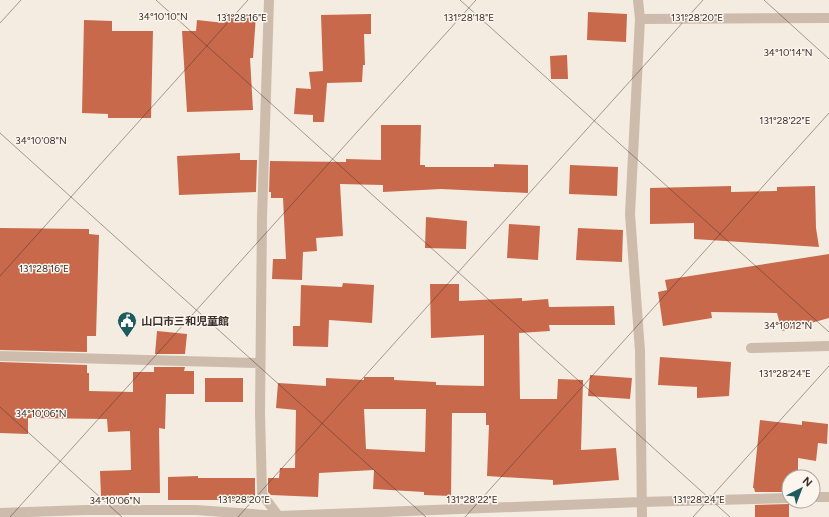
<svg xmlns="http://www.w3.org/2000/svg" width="829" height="517" font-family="Figtree,'Noto Sans JP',sans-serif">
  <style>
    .building { fill: #c8694b; fill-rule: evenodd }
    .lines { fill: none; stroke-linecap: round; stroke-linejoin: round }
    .minor { stroke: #cdbbac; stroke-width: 10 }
    .ticks { fill: none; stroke: #3b302b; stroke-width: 1; stroke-opacity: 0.45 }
    .labels { text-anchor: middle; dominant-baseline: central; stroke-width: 3; stroke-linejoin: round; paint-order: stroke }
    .poi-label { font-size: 11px; font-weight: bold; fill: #3b302b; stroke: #fbf5ee; text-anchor: start }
    .ticks-label { font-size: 10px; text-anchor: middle; fill: #3b302b; stroke: #fbf5ee; stroke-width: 3; stroke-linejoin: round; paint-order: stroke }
  </style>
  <rect width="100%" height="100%" fill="#f4ebe1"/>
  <path class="building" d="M588,12L627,14L626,42L587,40Z
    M225,13L256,15L253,58H250L253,110L187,112L182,31H196L197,20L224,23Z
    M371,14V34H364L365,65H363L362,82L327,83L324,122H313V115L294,114L296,88L311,89L309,72L323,71L321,15Z
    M84,20L112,21V31H153L151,118H108V114L82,113Z
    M567,55L568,79H551L550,56Z
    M381,125H421L420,165H425V167H494V164L528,165V193L441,189L383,192V185L340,184L343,236L316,238L317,251L303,252L302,280L272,279L273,259H286L283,198H271V192H269L270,161L346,162V159L381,160Z
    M240,153V160H257L256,192L179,195L177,156Z
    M570,165L618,167L617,196L569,194Z
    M731,186V192L777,191V187L815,186L816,228L819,247L694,239V223L650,224V188Z
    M426,217L467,221L466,249L425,248Z
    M509,224L540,226L538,260L507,258Z
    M0,228L89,229V234L99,235L96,336H87V352L0,350Z
    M578,228L623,230L622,262L576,260Z
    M829,254V318L782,331L777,313L711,312L712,318L663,326L658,292L667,290L665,280Z
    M343,283L374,285L372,323L329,320L328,347L293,346V326H300L301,285L342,287Z
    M430,284H459V301L522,298V301L548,299L549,307L614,306L615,325H549L550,331L519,333L520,399H557L558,379L583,380L581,450L616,448L619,480L553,485V480L487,476L489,425H486V413H452L451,496L424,495V492L373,489L374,470L319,473L318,497L271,495L268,492V478H279L280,468H295L296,410L276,408L278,383L326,386V378L364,380V377H394V380L436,382V385L484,386V335L431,338ZM364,409H426L425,452L366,449Z
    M157,331L187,334L185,354H155Z
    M660,357L731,362L729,396L697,398V387L658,385Z
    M0,362L87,365V373H89V391L133,392V372H154V367H185L184,371H194V394H166L165,429L159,428L160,493H129V495L101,496L100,471L131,470L130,431L108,432L107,419L28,418V434L0,433Z
    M590,375L632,378L630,399L588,396Z
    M205,378H243V402H205Z
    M760,420L802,425V421L828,424L827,444L818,443L816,461L798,458V477H789V492H755L754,488H753Z
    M198,476V478H255V501H228V500H168V477Z
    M789,504V517H755V505Z"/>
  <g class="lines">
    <path class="minor" d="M269,0L262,218L260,413L262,494L279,517
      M638,0L640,19L630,214L640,351L642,517
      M640,19L829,18
      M751,348L829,346
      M0,356L260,363
      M813,497H829
      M0,513L85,510H196L279,516L641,502L789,498"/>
  </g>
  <path class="ticks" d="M156,0L730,517M460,0L829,332M764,0L829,59M0,23L21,0M0,133L426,517M0,276L248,0M0,407L122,517M10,517L476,0M238,517L703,0M465,517L829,113M693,517L829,366"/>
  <defs>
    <symbol id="civic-pin" viewBox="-11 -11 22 30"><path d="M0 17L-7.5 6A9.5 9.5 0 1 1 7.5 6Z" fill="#1f5a5e" stroke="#fbf5ee"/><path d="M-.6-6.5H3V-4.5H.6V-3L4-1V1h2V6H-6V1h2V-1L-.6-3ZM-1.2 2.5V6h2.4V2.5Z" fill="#fff"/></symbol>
  </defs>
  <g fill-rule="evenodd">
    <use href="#civic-pin" x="116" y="310" width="22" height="30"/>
  </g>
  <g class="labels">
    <g class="poi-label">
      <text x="141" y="321">山口市三和児童館</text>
    </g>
  </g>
  <g class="ticks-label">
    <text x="163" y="20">34°10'10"N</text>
    <text x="242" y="21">131°28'16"E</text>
    <text x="469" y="21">131°28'18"E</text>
    <text x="697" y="21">131°28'20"E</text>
    <text x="788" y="56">34°10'14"N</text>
    <text x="785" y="124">131°28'22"E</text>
    <text x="41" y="144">34°10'08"N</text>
    <text x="44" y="272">131°28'16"E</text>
    <text x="788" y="329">34°10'12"N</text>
    <text x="785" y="377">131°28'24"E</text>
    <text x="41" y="417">34°10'06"N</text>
    <text x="244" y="503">131°28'20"E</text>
    <text x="472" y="503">131°28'22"E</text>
    <text x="699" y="503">131°28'24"E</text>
    <text x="115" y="504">34°10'06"N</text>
  </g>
  <g transform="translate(801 489) rotate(42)"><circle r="19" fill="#fbf5ee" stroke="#aea6a0"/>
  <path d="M0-3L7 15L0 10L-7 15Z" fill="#1f5a5e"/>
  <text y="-6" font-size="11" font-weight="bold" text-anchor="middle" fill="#3b302b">N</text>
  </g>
</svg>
